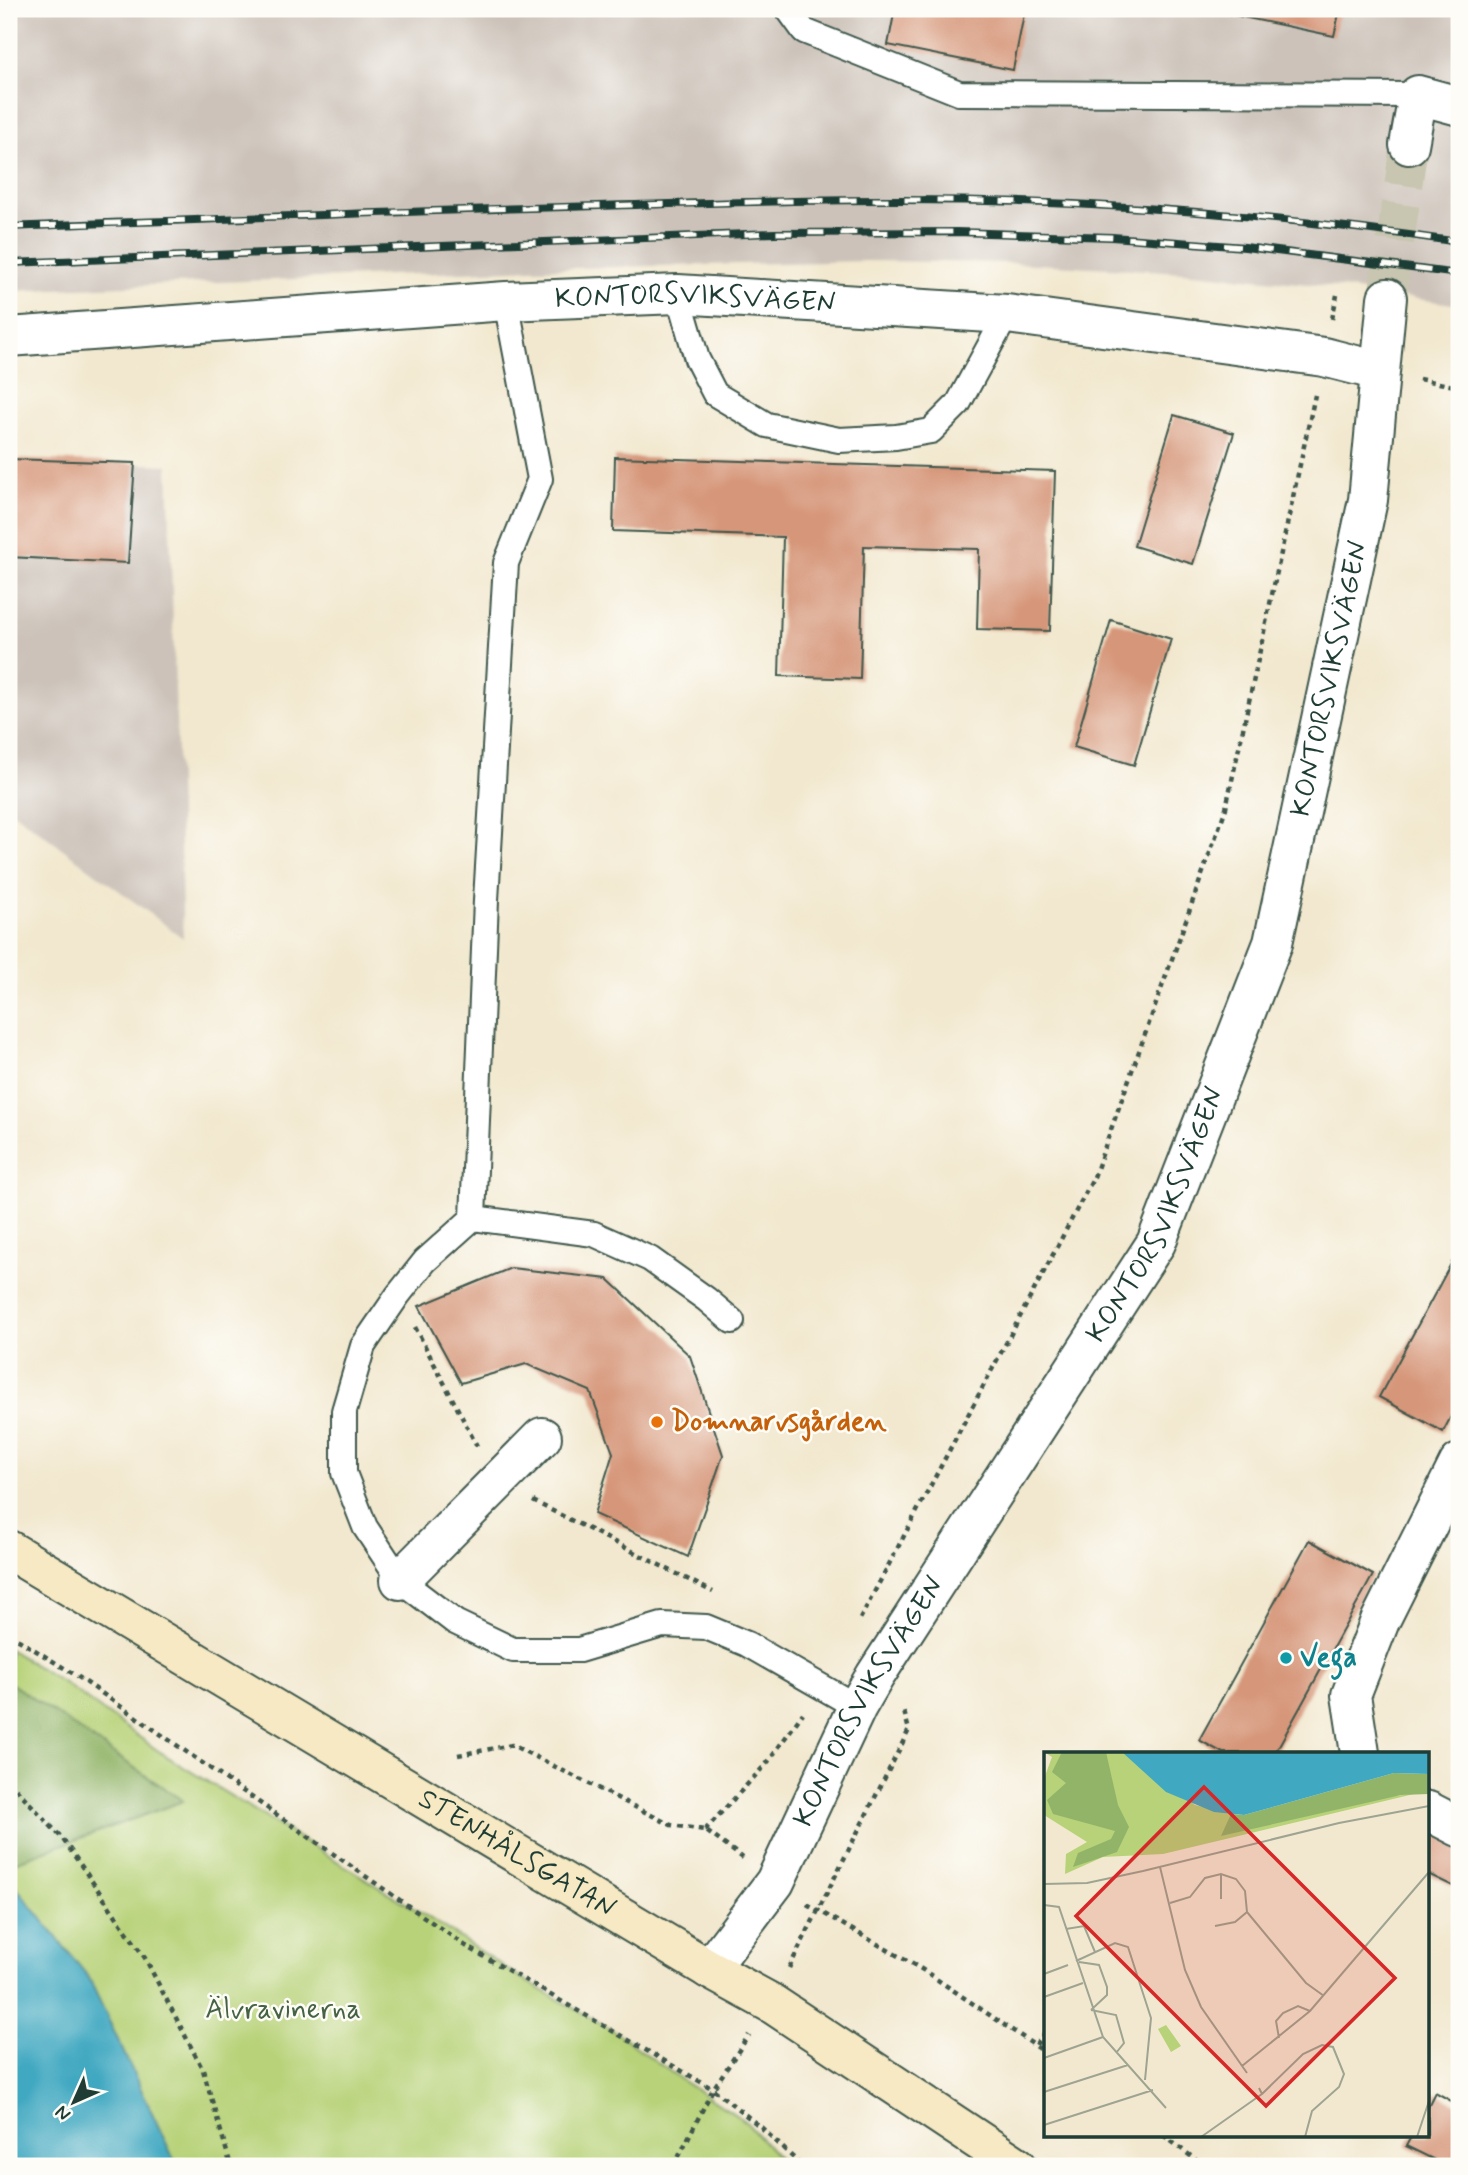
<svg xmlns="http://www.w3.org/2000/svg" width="1468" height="2175" font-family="Mynerve,sans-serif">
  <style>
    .industrial { fill: #ccc2b9 }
    .green { fill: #b7d278; stroke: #6b8856; stroke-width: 2 }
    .forest { fill: #91b468; stroke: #58784e; stroke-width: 2 }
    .water { fill: #41a8c1; stroke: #30727a; stroke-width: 2 }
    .building { fill: #d69679 }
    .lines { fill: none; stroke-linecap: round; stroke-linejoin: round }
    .street-tunnel { stroke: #c8c6b0; stroke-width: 38; stroke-dasharray: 38 19; stroke-linecap: butt }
    .lane-casing { stroke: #3f574b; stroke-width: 28 }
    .street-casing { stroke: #3f574b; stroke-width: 42 }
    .secondary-casing { stroke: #3f574b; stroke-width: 42 }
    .path { stroke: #3f574b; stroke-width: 4.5; stroke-dasharray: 5 5; stroke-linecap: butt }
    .lane { stroke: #fff; stroke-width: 24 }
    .street { stroke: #fff; stroke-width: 38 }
    .secondary { stroke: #f6e9c3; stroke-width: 38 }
    .rail-casing { stroke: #1f3d34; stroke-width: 8 }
    .rail { stroke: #fdfcf7; stroke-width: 5; stroke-dasharray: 16; stroke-linecap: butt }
    .food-dot { fill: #e8710a; stroke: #fdfcf7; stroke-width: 2.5 }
    .culture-dot { fill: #0f9aa8; stroke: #fdfcf7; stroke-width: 2.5 }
    .labels { text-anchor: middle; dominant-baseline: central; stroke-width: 5; stroke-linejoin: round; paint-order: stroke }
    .street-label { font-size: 28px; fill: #1f3d34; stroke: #fdfcf7 }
    .food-label { font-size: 28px; font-weight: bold; fill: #c56008; stroke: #fdfcf7; text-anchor: start }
    .culture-label { font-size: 28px; font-weight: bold; fill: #0d838f; stroke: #fdfcf7; text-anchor: start }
    .park-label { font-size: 28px; fill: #456245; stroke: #fdfcf7 }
    .inset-road { fill: none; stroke: #9ea491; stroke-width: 2 }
    .view { fill: #d62828; fill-opacity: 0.15; stroke: #d62828; stroke-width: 3.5 }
    .inset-edge { fill: none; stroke: #1f3d34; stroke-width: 3.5 }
  </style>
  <rect width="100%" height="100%" fill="#fdfcf7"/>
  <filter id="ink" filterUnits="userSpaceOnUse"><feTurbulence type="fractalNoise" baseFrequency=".0143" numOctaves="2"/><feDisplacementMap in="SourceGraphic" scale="14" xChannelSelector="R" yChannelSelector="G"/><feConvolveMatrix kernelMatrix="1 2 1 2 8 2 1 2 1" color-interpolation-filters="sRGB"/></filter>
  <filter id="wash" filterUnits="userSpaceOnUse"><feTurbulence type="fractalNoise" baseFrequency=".00686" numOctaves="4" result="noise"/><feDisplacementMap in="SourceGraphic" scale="28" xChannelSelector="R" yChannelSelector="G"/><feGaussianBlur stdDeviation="1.57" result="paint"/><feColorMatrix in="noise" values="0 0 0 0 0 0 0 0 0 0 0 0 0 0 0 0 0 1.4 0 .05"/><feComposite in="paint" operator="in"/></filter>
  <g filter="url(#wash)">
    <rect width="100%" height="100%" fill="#f2e8cf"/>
    <path class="industrial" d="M9,9H1459V305L1328,286L1182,272L1016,263L867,261L532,269L9,291Z
      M9,459L168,465L183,938L9,809Z"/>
    <path class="green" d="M9,1649L67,1685L164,1755L420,1912L524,1980L616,2032L683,2081L745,2121L786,2166H171L89,1978L9,1878Z"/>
    <path class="forest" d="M9,1682L183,1801L9,1864Z"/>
    <path class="water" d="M9,1878L89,1978L177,2166H9Z"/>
    <g id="blocks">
      <path class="building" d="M895,9H1025L1013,70L888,45Z
        M1204,9H1340L1334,36Z
        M1174,415L1234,433L1193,564L1134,546Z
        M615,457L1055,471L1050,631L977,629L979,549L864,546L860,679L779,676L783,537L613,531Z
        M9,459L135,463L128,563L9,557Z
        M1111,620L1171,639L1134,765L1074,747Z
        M1459,1249V1401L1443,1432L1379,1397Z
        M511,1268L608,1279L690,1356L723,1455L688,1557L594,1514L613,1453L590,1391L526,1364L461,1383L419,1306Z
        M1309,1540L1373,1575L1275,1753H1223L1199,1740Z
        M1428,1824L1459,1840V1889L1428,1874Z
        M1435,2092L1459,2105V2166H1447L1406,2146L1412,2135H1428V2106Z"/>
    </g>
  </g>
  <g filter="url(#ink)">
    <use href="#blocks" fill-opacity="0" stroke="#3f574b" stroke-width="2"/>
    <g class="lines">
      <path class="street-tunnel" d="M1387,298L1409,145"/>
      <defs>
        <path id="lane" d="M788,9L804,31L959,93L1418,95
          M678,294L697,359L715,394L767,425L839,440L896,437L931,431L958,404L1007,314
          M473,1218L486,900L506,563L540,479L506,301
          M732,1321L706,1299L650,1259L594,1234L473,1218L425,1261L398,1295L363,1346L344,1411V1473L365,1527L400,1580L455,1622L513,1650H579L662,1625L706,1627L747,1644L857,1707"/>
        <g id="street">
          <path d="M1409,145L1418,95L1459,106"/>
          <path id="s1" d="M9,337L506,301L678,294L1007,314L1324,357L1379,371"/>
          <path d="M400,1580L542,1437"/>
          <path d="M1360,1753L1351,1695L1380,1621L1459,1463"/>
          <path d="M1428,1811L1459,1827"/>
          <path id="s2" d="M709,1969L775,1882L857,1707L875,1676L1156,1243L1273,943L1368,500L1387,298"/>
        </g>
        <g id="secondary">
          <path id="s3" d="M9,1550L709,1969L771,2003L1017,2166"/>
        </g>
      </defs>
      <use href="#lane" class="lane-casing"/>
      <use href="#street" class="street-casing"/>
      <use href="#secondary" class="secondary-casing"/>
      <path class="path" d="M1332,319L1337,295
        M1419,379L1459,387
        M415,1327L477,1446
        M533,1501L713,1592
        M860,1619L1094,1177L1226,808L1315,395
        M9,1634L77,1676L466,1946L713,2089L762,2128L802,2166
        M458,1755L512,1745L671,1825L705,1830L743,1858
        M9,1781L62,1838L145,1958L203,2070L231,2166
        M705,1830L768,1762L803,1713
        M807,1904L923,1970L1046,2053
        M789,1968L909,1730L903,1708
        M1036,2045L1046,2031
        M1163,2135L1204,2166
        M674,2166L713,2089L749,2035"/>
      <use href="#lane" class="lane"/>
      <use href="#street" class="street"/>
      <use href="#secondary" class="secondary"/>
      <defs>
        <path id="rail" d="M9,227C218,219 427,210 636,205C719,203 802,200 884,200C1075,199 1271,214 1459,242
          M9,263L775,233L957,232L1112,237L1245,247L1459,274"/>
      </defs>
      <use href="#rail" class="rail-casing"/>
      <use href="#rail" class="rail"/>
    </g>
  </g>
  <circle class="food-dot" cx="657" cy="1422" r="7"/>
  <circle class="culture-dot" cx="1286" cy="1658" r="7"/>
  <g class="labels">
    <g class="street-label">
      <text stroke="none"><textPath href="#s1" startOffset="688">KONTORSVIKSVÄGEN</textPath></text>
      <text stroke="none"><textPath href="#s2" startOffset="1447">KONTORSVIKSVÄGEN</textPath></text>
      <text stroke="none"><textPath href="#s2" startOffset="880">KONTORSVIKSVÄGEN</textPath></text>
      <text stroke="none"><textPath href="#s2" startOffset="313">KONTORSVIKSVÄGEN</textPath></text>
      <text stroke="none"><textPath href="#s3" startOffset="592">STENHÅLSGATAN</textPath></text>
    </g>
    <g class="food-label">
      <text x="671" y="1422">Domnarvsgården</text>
    </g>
    <g class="culture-label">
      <text x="1300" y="1658">Vega</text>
    </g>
    <g class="park-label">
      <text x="283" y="2010">Älvravinerna</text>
    </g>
  </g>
  <g transform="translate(1044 1752)">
    <rect width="385" height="385" fill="#f2e8cf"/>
    <path d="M0,0H78L151,53L198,64L374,41L119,102L59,105L21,122L22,102L43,90L0,63L1,24L8,5ZM122,273L137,294L127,300L114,277Z" fill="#b7d278"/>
    <path d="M18,0H62L74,53L85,75L73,100L29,115L34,101L67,87L71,79L9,62L3,48L22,31L8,20ZM350,21L385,22V42L357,43L177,84L187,62L200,63Z" fill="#91b468"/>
    <path d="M78,0H385V22L350,21L200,63L170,60L122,40Z" fill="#41a8c1"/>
    <path class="inset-road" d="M116,115L141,218L157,255L203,321M177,122V147M0,132L43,131L99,119L295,71L385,54M126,151L146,145L161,126L177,122L192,127L201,139L203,160L191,170L171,174M0,153L15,155L59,285L122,356M203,160L262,231L280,244M22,177L40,174L51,200M32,209L71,191L84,195L107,266L101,328M35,210L55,213L63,235V243L47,258M0,222L24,213M0,245L39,231M47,258L72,263L80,291L72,301M235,286L232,269L239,261L254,254L266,259M0,306L59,285M198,314L266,259L385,120M0,340L84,313M218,342L259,302L278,293L289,295L300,322L295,335L268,359L261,385M0,373L109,338M157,385L218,342L215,336M373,385L385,349"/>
    <path class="view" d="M160,35L351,226L222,354L32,164Z"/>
    <rect width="385" height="385" class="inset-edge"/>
  </g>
  <rect width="1468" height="2175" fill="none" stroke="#fdfcf7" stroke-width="35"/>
  <g transform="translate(74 2102) rotate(225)" stroke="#fdfcf7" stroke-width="5" paint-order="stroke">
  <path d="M0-5L12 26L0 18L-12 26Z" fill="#1f3d34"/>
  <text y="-10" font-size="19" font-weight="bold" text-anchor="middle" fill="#1f3d34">N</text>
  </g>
</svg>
